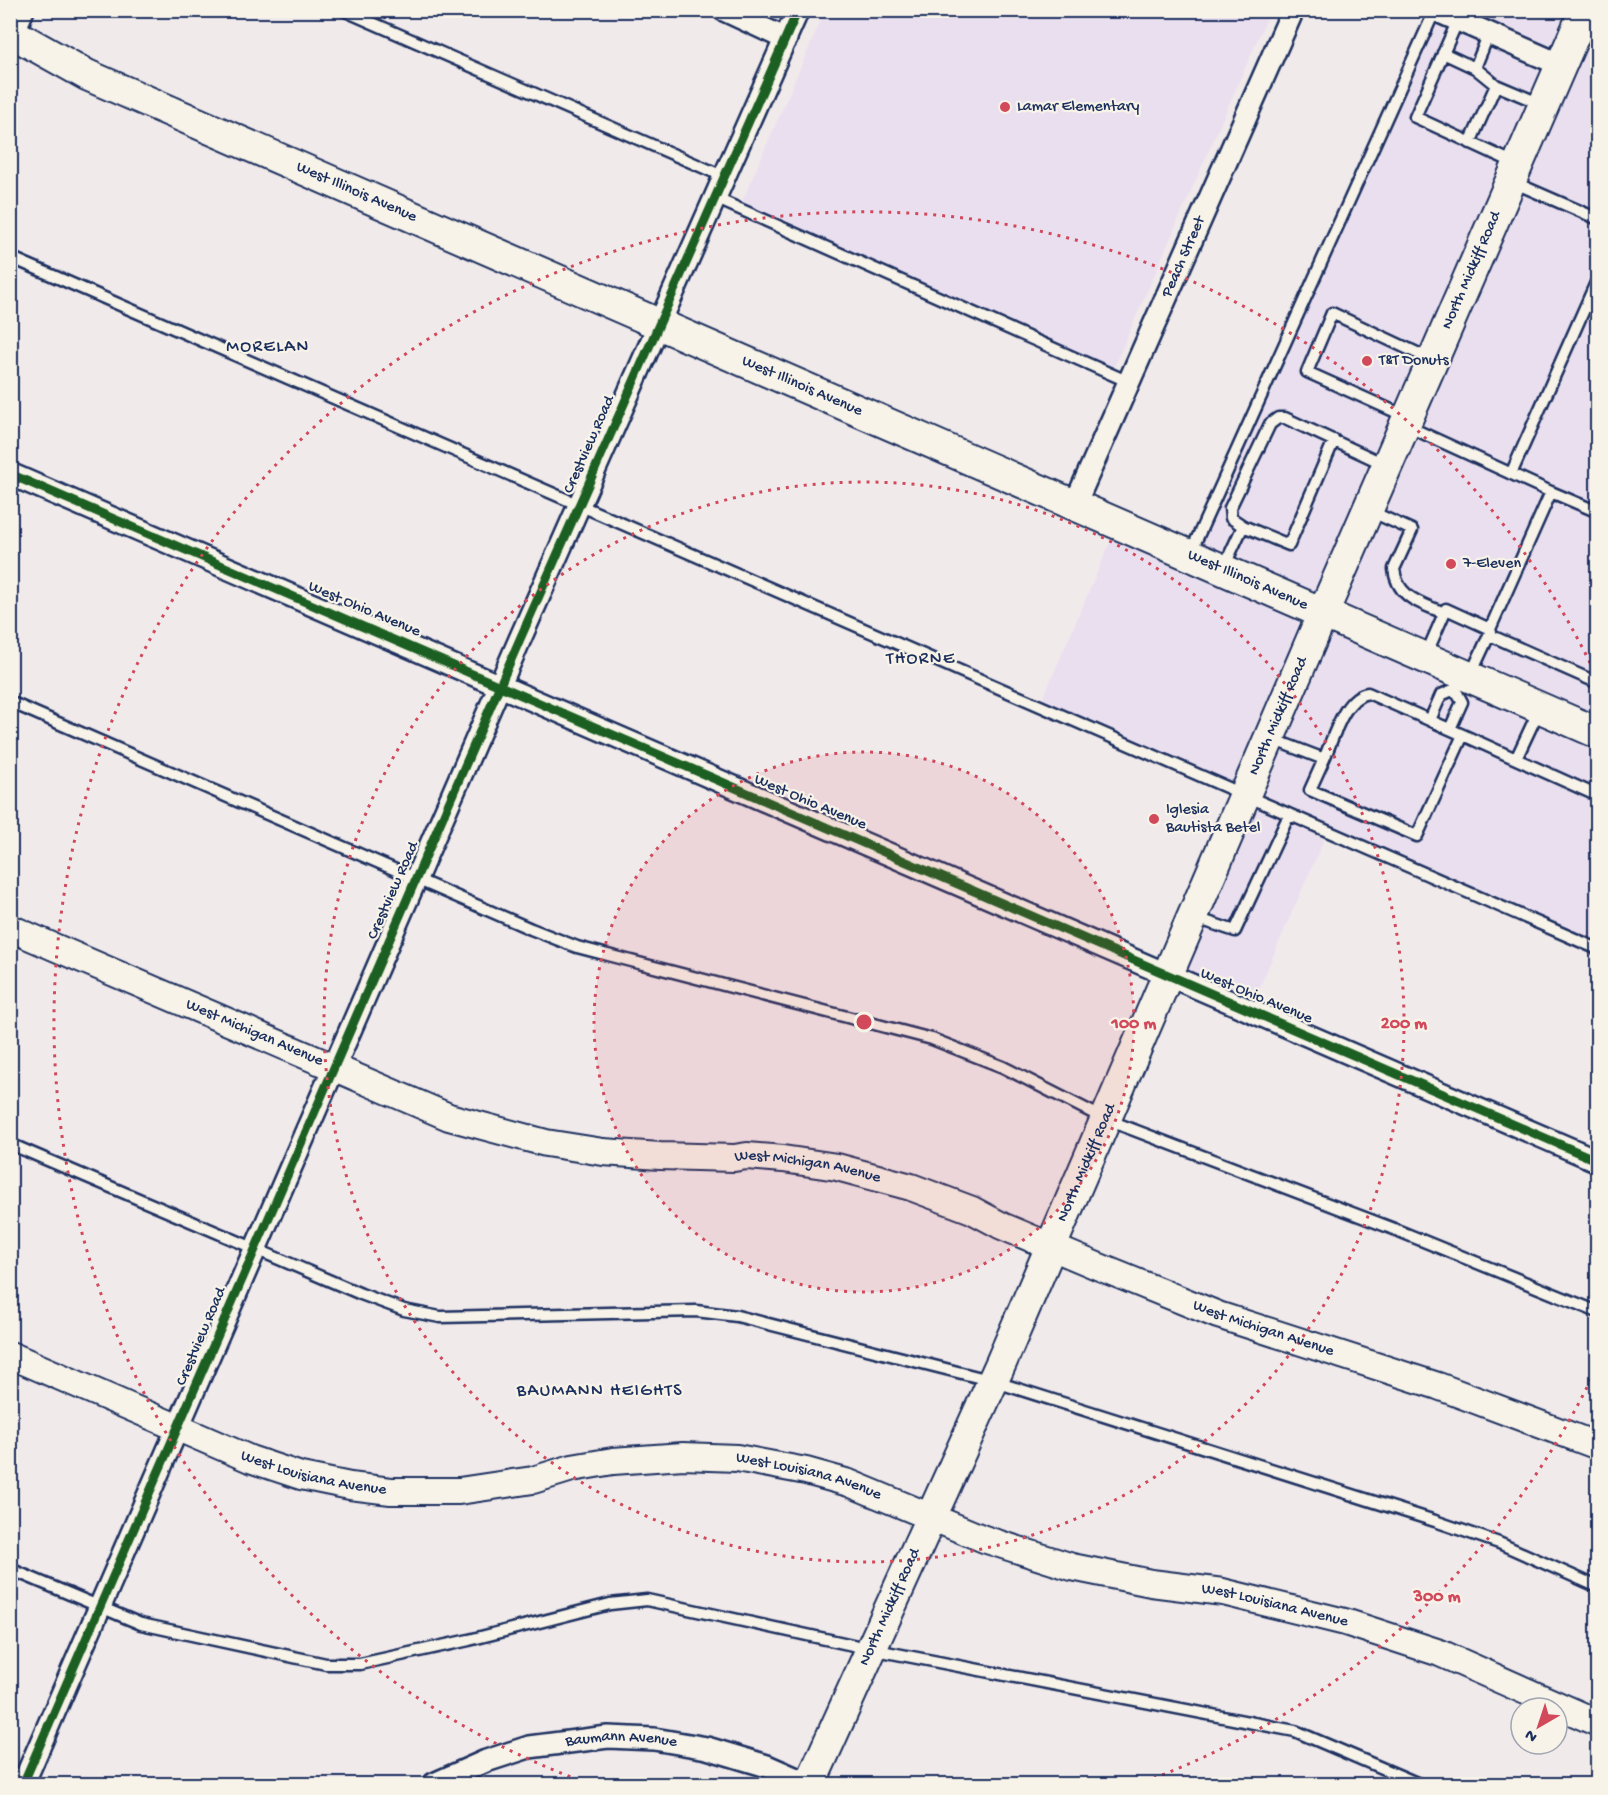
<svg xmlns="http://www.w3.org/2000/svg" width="1608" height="1795" font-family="'Gochi Hand',sans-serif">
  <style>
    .built { fill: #eadfef }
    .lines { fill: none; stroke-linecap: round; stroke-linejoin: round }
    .service-casing { stroke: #1b2f5e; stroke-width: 15 }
    .minor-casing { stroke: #1b2f5e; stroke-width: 26 }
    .tertiary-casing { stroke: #1b2f5e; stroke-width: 30 }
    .secondary-casing { stroke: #1b2f5e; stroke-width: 34 }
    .service { stroke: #f7f3e8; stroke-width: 10 }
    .minor { stroke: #f7f3e8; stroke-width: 21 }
    .tertiary { stroke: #f7f3e8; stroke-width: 26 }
    .secondary { stroke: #f7f3e8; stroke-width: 30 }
    .cycleway-casing { stroke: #f7f3e8; stroke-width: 13 }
    .cycleway { stroke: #1b5e20; stroke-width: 9 }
    .ring { fill: none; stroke: #d1495b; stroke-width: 3; stroke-dasharray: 3 6 }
    .poi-dot { fill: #d1495b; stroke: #f7f3e8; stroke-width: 2 }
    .labels { text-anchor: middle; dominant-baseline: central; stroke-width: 4.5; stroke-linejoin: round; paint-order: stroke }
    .poi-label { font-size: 16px; fill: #1b2f5e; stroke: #f7f3e8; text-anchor: start }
    .street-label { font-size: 16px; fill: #1b2f5e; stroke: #f7f3e8 }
    .neighbourhood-label { font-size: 18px; letter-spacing: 1.5px; fill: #1b2f5e; stroke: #f7f3e8 }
    .centre { fill: #d1495b; stroke: #f7f3e8; stroke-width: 3 }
    .ring-label { font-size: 18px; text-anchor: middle; font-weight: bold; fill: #d1495b; stroke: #f7f3e8; stroke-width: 4.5; stroke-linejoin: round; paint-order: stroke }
  </style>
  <rect width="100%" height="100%" fill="#f1eaeb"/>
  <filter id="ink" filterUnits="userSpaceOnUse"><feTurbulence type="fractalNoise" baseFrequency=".0167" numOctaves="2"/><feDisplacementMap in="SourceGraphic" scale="12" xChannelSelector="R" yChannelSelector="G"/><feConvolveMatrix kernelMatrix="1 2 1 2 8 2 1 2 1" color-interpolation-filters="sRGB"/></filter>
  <g filter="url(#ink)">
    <path class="built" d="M825,11H1270L1114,367L741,204Z
      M1431,11H1597V948L1328,830L1250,1009L1176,977L1242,793L1040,705L1118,524L1193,556Z"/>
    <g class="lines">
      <defs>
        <path id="service" d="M343,10L725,177
          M1458,20L1415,117L1517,164
          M1443,53L1475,68L1496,85L1541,104
          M1475,68L1489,33
          M1470,143L1496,85
          M1513,182L1598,219
          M715,198L1129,382
          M10,257L1598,949
          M1407,417L1307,372L1332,313L1432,360
          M1407,426L1551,492L1490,629L1492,636L1598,683
          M1511,474L1598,278
          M1551,492L1598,512
          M1370,511L1412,530L1394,569C1397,598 1421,603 1444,613
          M1243,526L1289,545L1334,440
          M1190,554L1435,10
          M1223,569L1243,526L1231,518L1230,508L1270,424L1278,418H1285L1384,464
          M1426,655L1446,609L1490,629
          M1471,674L1490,633
          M10,702L531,929L577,947L932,1039L1003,1067L1105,1119L1394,1229L1598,1312
          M1430,720L1441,695L1455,689L1460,676
          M1450,729L1462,702L1455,689
          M1463,735L1598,796
          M1272,739L1324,759L1310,790L1417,836L1463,735L1368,693C1344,696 1333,739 1324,759
          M1516,759L1539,710
          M1193,917L1235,931L1289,815
          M10,1144L361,1294L404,1310L440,1317L696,1311L737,1316L993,1381L1435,1521L1499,1543L1598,1587
          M10,1569L141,1624L326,1664H360L469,1640L610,1604L647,1600L871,1649L1295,1731L1419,1784"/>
        <g id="minor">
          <path d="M724,10L786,39"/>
          <path d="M1435,10L1561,65"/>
          <path d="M10,41L23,10"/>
          <path d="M10,474L1598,1161"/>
          <path id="s1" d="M1075,504L1293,10"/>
          <path d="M23,1784L520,639L798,10"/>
          <path id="s2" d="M434,1784L486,1761L529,1747L608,1737L654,1739L707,1748L767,1766L808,1784"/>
        </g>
        <g id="tertiary">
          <path id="s3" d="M10,928L449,1117L546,1143L603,1152L660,1156L734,1158L747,1156L783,1159L837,1167L911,1187L972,1210L1002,1226L1097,1266L1218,1315L1438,1386L1598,1446"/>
          <path id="s4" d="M10,1355L250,1459L301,1476L350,1486L391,1491H459L533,1480L572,1468L613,1461L683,1456L737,1458L806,1471L849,1483L984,1539L1072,1567L1151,1583L1223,1592L1345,1622L1440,1653L1598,1723"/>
        </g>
        <g id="secondary">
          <path id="s5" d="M10,32L87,75L1598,733"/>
          <path id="s6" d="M810,1784L1001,1363L1323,613L1585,10"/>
        </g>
      </defs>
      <use href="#service" class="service-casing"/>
      <use href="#minor" class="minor-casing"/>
      <use href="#tertiary" class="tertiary-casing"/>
      <use href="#secondary" class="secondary-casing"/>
      <use href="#service" class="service"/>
      <use href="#minor" class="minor"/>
      <use href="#tertiary" class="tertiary"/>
      <use href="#secondary" class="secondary"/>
      <defs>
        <path id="cycleway" d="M10,474L1598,1161
          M23,1784L520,639L798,10"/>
      </defs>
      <use href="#cycleway" class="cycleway-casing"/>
      <use href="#cycleway" class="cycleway"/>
    </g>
  </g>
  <circle cx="864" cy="1022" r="270" fill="#d1495b" fill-opacity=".12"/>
  <g class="ring">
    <circle cx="864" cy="1022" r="270"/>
    <circle cx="864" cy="1022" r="540"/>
    <path d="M1595 1371A810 810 0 0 1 1141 1783M587 1783A810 810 0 1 1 1595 673"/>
  </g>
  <g class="poi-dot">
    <circle cx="1005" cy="107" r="6"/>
    <circle cx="1367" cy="361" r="6"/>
    <circle cx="1451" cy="564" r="6"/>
    <circle cx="1154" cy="819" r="6"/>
  </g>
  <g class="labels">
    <g class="poi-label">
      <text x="1017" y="107">Lamar Elementary</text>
      <text x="1379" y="361">T&amp;T Donuts</text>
      <text x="1463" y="564">7-Eleven</text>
      <text x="1166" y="810">Iglesia<tspan x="1166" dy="18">Bautista Betel</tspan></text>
    </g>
    <g class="street-label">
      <text stroke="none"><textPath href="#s5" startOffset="382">West Illinois Avenue</textPath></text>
      <text stroke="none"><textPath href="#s1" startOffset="270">Peach Street</textPath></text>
      <text stroke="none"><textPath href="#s6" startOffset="1652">North Midkiff Road</textPath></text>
      <text stroke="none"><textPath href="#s5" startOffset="868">West Illinois Avenue</textPath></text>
      <text transform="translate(590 445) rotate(-66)">Crestview Road</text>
      <text stroke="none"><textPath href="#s5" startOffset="1354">West Illinois Avenue</textPath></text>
      <text transform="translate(364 610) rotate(23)">West Ohio Avenue</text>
      <text stroke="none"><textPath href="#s6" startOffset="1166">North Midkiff Road</textPath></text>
      <text transform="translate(810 803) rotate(23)">West Ohio Avenue</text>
      <text transform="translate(394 891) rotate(-66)">Crestview Road</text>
      <text transform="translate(1256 997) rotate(23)">West Ohio Avenue</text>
      <text stroke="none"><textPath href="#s3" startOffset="266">West Michigan Avenue</textPath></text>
      <text stroke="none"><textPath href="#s6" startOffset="680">North Midkiff Road</textPath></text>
      <text stroke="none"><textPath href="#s3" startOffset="842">West Michigan Avenue</textPath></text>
      <text stroke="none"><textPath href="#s3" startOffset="1328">West Michigan Avenue</textPath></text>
      <text transform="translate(202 1337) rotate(-67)">Crestview Road</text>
      <text stroke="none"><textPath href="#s4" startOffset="327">West Louisiana Avenue</textPath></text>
      <text stroke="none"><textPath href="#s4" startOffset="830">West Louisiana Avenue</textPath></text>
      <text stroke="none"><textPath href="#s4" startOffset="1316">West Louisiana Avenue</textPath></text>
      <text stroke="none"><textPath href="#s6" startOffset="194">North Midkiff Road</textPath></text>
      <text stroke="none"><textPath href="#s2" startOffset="195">Baumann Avenue</textPath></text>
    </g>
    <g class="neighbourhood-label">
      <text x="268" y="347">MORELAN</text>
      <text x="921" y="659">THORNE</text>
      <text x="600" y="1391">BAUMANN HEIGHTS</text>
    </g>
  </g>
  <circle cx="864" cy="1022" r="9" class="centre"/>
  <g class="ring-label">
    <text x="1134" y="1028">100 m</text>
    <text x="1404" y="1028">200 m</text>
    <text x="1437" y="1601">300 m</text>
  </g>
  <rect width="1608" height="1795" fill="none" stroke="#f7f3e8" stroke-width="36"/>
  <rect x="18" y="18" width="1572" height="1759" fill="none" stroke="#1b2f5e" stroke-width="2" filter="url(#ink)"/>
  <g transform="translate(1539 1726) rotate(219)"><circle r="28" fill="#f7f3e8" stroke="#9fa5b1" stroke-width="1.5"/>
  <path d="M0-4.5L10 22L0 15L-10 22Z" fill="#d1495b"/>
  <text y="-9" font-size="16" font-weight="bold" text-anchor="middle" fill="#1b2f5e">N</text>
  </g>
</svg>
